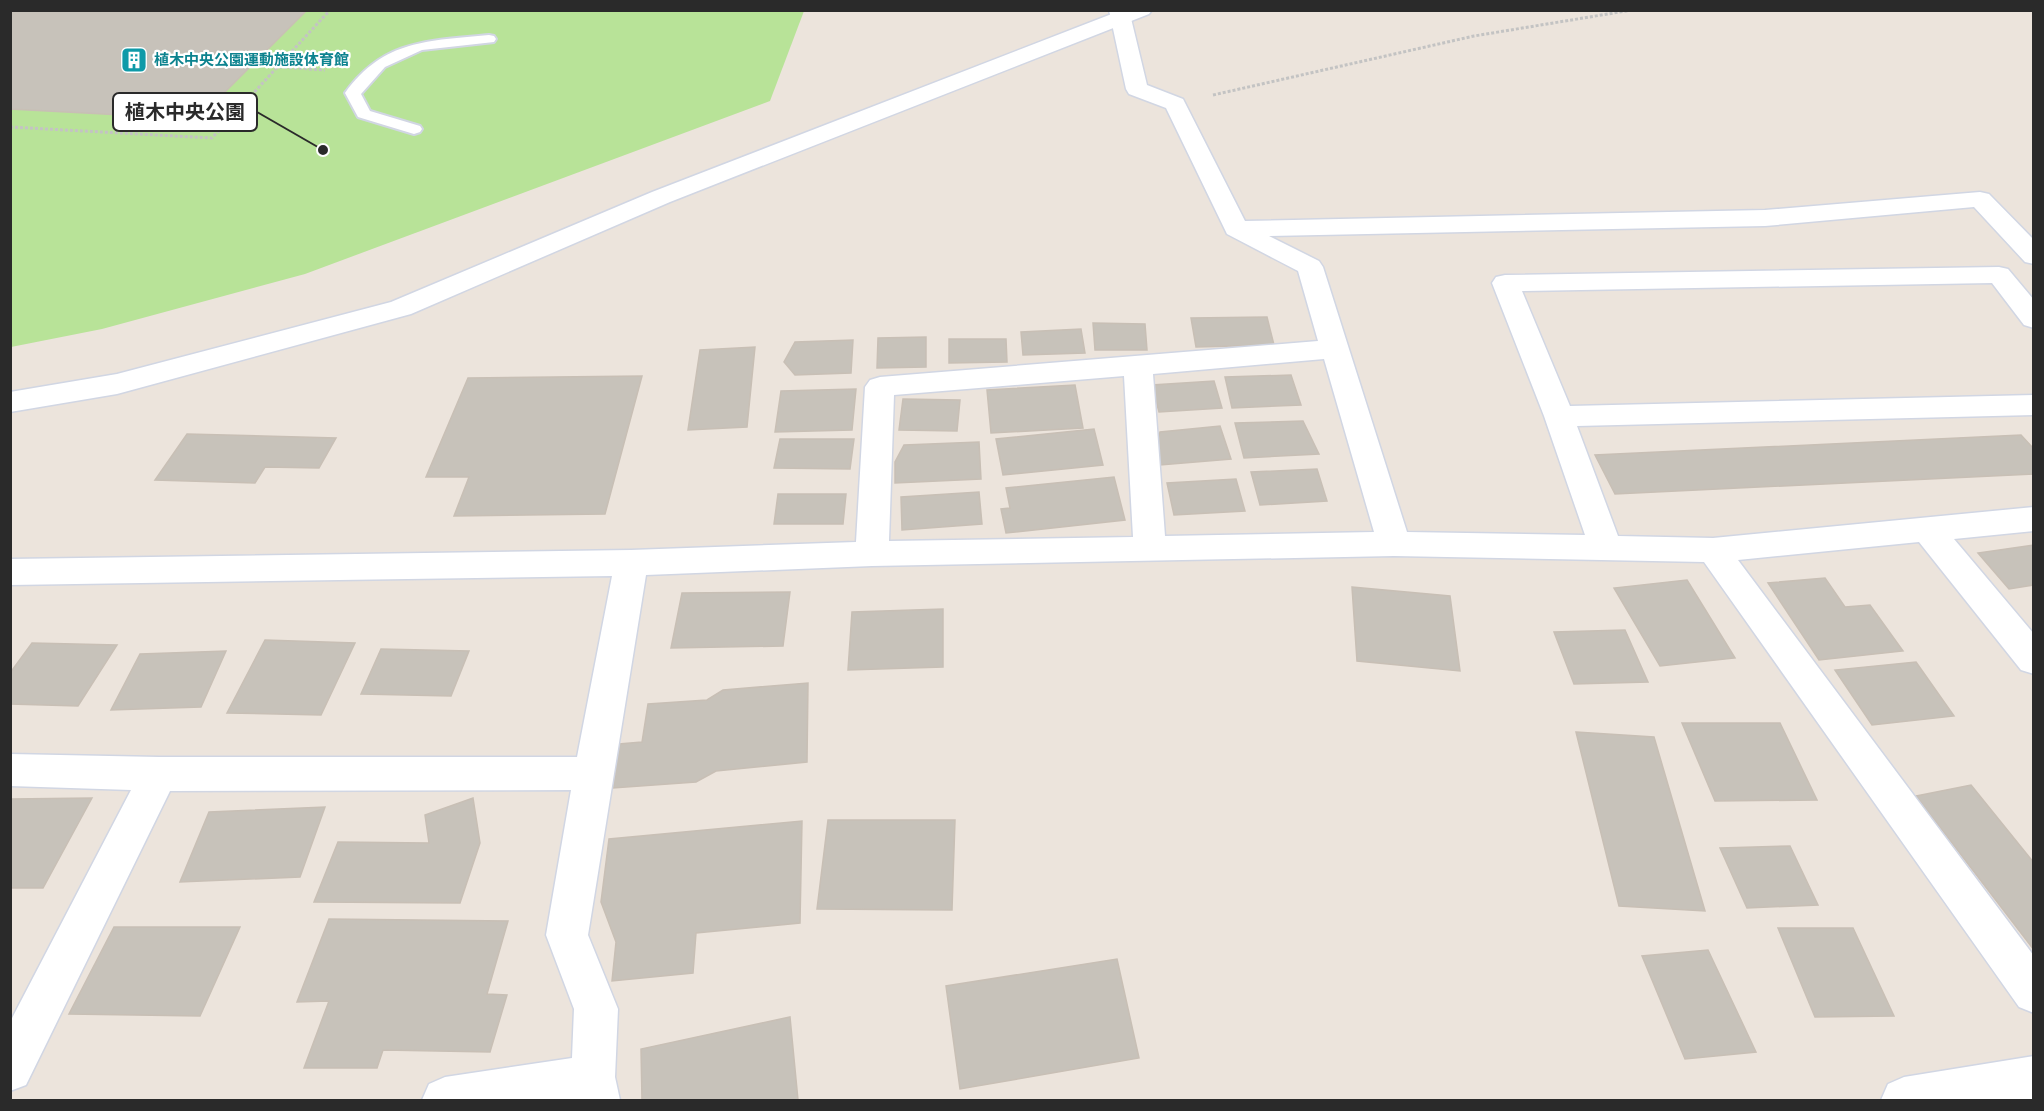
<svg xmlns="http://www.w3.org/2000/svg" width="2044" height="1111" font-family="Cabin,'Noto Sans JP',sans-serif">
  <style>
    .green { fill: #b8e398 }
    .building { fill: #c7c2ba; stroke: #c8bfb5; stroke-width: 1.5 }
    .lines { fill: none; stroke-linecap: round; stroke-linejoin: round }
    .service-casing { stroke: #d1d6e3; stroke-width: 4 }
    .minor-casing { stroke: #d1d6e3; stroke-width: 3 }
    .tertiary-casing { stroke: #d1d6e3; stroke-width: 3 }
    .path { stroke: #c3c3c3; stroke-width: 3; stroke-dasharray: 3 2; stroke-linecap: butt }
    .service { fill: #fff; fill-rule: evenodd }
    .minor { fill: #fff; fill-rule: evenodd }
    .tertiary { fill: #fff; fill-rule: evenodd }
    .labels { text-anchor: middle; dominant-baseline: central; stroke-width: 4.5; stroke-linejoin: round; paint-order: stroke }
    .far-culture-label { font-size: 15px; font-weight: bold; fill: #0d838f; stroke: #fff; text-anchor: start }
    .leader { fill: none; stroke: #2a2a2a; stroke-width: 2 }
    .callout-dot { fill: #2a2a2a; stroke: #fff; stroke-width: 2 }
    .callout { fill: #fff; stroke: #2a2a2a; stroke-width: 2 }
    .callout-label { font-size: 20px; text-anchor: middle; font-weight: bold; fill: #2a2a2a }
  </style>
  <rect width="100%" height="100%" fill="#ece4dc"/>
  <path class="green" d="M11,11H804L770,101L305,274L102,329L11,347Z"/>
  <path class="building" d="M10,10H307L198,119L10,109Z
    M1267,317L1274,345L1196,347L1191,318Z
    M1093,323L1145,324L1147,350H1095Z
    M1081,329L1085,353L1023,355L1021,332Z
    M926,337V367L877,368L878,338Z
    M949,339H1006L1007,362L949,363Z
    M853,340L851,373L795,375L784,362L795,342Z
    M755,347L747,427L688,430L700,350Z
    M1291,375L1301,405L1232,408L1225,377Z
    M642,376L605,514L454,516L469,477H426L468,378Z
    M1214,381L1222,408L1159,412L1152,385Z
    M1075,385L1083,428L991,433L987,390Z
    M856,389L852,430L775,432L781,391Z
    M903,399L960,400L957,431L899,430Z
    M1303,421L1319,454L1244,458L1235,423Z
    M1220,426L1231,459L1160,465L1155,447L1160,432Z
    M1094,429L1103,465L1003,475L996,439Z
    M187,434L336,438L319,468L265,467L255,483L155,480Z
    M2021,435L2034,449V474L1615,494L1595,455Z
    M780,439H854L850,469L774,468Z
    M979,442L981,479L895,483V462L904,445Z
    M1317,469L1327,501L1260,505L1251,472Z
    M1114,477L1125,520L1006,533L1001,509L1010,508L1006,488Z
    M1236,479L1245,511L1174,515L1167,483Z
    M979,492L982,524L902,530L901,497Z
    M778,494H846L843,524H774Z
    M2034,545V585L2009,589L1978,553Z
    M1825,578L1845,607L1870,605L1903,651L1819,660L1768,583Z
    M1687,580L1735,658L1660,666L1614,588Z
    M1352,587L1450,596L1460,671L1357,661Z
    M790,592L783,646L671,648L682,593Z
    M943,609V667L848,670L852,612Z
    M1625,630L1648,682L1574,684L1554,632Z
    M265,640L355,643L321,715L227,713Z
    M32,643L117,645L78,706L10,704V673Z
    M381,649L469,651L451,696L361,694Z
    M226,651L201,707L111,710L140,654Z
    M1916,662L1954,716L1872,725L1835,670Z
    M808,683L807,762L716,771L696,782L613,788L619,744L642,742L648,704L707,700L723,690Z
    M1682,723H1780L1817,800L1715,801Z
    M1576,732L1654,737L1705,911L1619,906Z
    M1971,785L2034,863V950L1916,796Z
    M92,798L43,888H10V799Z
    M473,798L480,843L460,903L314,902L338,842L429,843L425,815Z
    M325,807L300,877L180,882L209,812Z
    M828,820H955L952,910L817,909Z
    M802,821L800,923L696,933L693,973L612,981L616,942L601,902L609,839Z
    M1790,846L1818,905L1747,908L1720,848Z
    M329,919L508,921L487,994L507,995L490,1052L383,1050L377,1068H304L329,1001L297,1002Z
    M114,927H240L200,1016L69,1014Z
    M1778,928H1853L1894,1016L1815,1017Z
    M1708,950L1756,1052L1685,1059L1642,956Z
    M1117,959L1139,1058L960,1089L946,986Z
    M790,1017L798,1100H642L641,1049Z"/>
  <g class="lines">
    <defs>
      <path id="service" d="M489,35L494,36L496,39L494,42L422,50L385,67L361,94L370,111L420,126L422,129L420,132L414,134L358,117L345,93C384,39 429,41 489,35Z"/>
      <path id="minor" d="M1109,10H1129L1147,85L1183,99L1245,221L1765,210L1980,192L1989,194L2034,240V264L2025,262L1974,207L1765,226L1269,236L1319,261L1323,267L1407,532L1585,535L1544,416L1492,283L1496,277L1505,275L1999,267L2008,269L2034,300V328L2024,325L1992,283L1522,291L1570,406L2034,395V415L1577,426L1618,536L1713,538L2034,507V531L1954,539L2034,634V674L2021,670L1919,542L1738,560L2034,956V1013L2019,1007L1704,562L1394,556L872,566L646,575L588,935L618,1009L615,1077L620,1100H422L429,1084L445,1077L572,1058L574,1009L546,935L571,790L170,791L26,1085L10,1091V1022L131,790L10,786V754L159,757H577L612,576L10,585V559L631,550L856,542L865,387L870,380L880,377L1318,341L1298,271L1227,234L1166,108L1129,94L1126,89ZM1324,359L1374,532L1165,536L1153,374ZM1124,376L1133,537L889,541L894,395Z
        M2034,1056V1100H1881L1888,1084L1904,1077Z"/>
      <path id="tertiary" d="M1122,10H1152L1149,14L670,202L411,314L117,394L10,412V392L117,374L391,302L652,192Z"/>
    </defs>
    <use href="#service" class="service-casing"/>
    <use href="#minor" class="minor-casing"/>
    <use href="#tertiary" class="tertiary-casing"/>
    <path class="path" d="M279,67L325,70
      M1213,95L1474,36L1632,10
      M10,127L212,138L330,10"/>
    <use href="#service" class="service"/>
    <use href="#minor" class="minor"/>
    <use href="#tertiary" class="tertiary"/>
  </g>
  <defs>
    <symbol id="building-square" viewBox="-11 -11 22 22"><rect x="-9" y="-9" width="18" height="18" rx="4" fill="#0f9aa8" stroke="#fff"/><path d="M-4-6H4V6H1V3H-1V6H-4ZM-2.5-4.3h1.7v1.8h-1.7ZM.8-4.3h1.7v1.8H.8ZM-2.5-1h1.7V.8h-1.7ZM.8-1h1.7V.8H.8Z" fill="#fff"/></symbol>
  </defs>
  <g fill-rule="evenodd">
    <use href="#building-square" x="119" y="45" width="30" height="30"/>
  </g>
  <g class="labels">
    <g class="far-culture-label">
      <text x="154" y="60">植木中央公園運動施設体育館</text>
    </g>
  </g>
  <path class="leader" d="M323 150L257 112"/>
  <circle class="callout-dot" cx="323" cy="150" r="6"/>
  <rect class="callout" x="113" y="93" width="144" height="38" rx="6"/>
  <g class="callout-label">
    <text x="185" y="119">植木中央公園</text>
  </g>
  <rect width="2044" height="1111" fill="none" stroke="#2a2a2a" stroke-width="24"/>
</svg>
